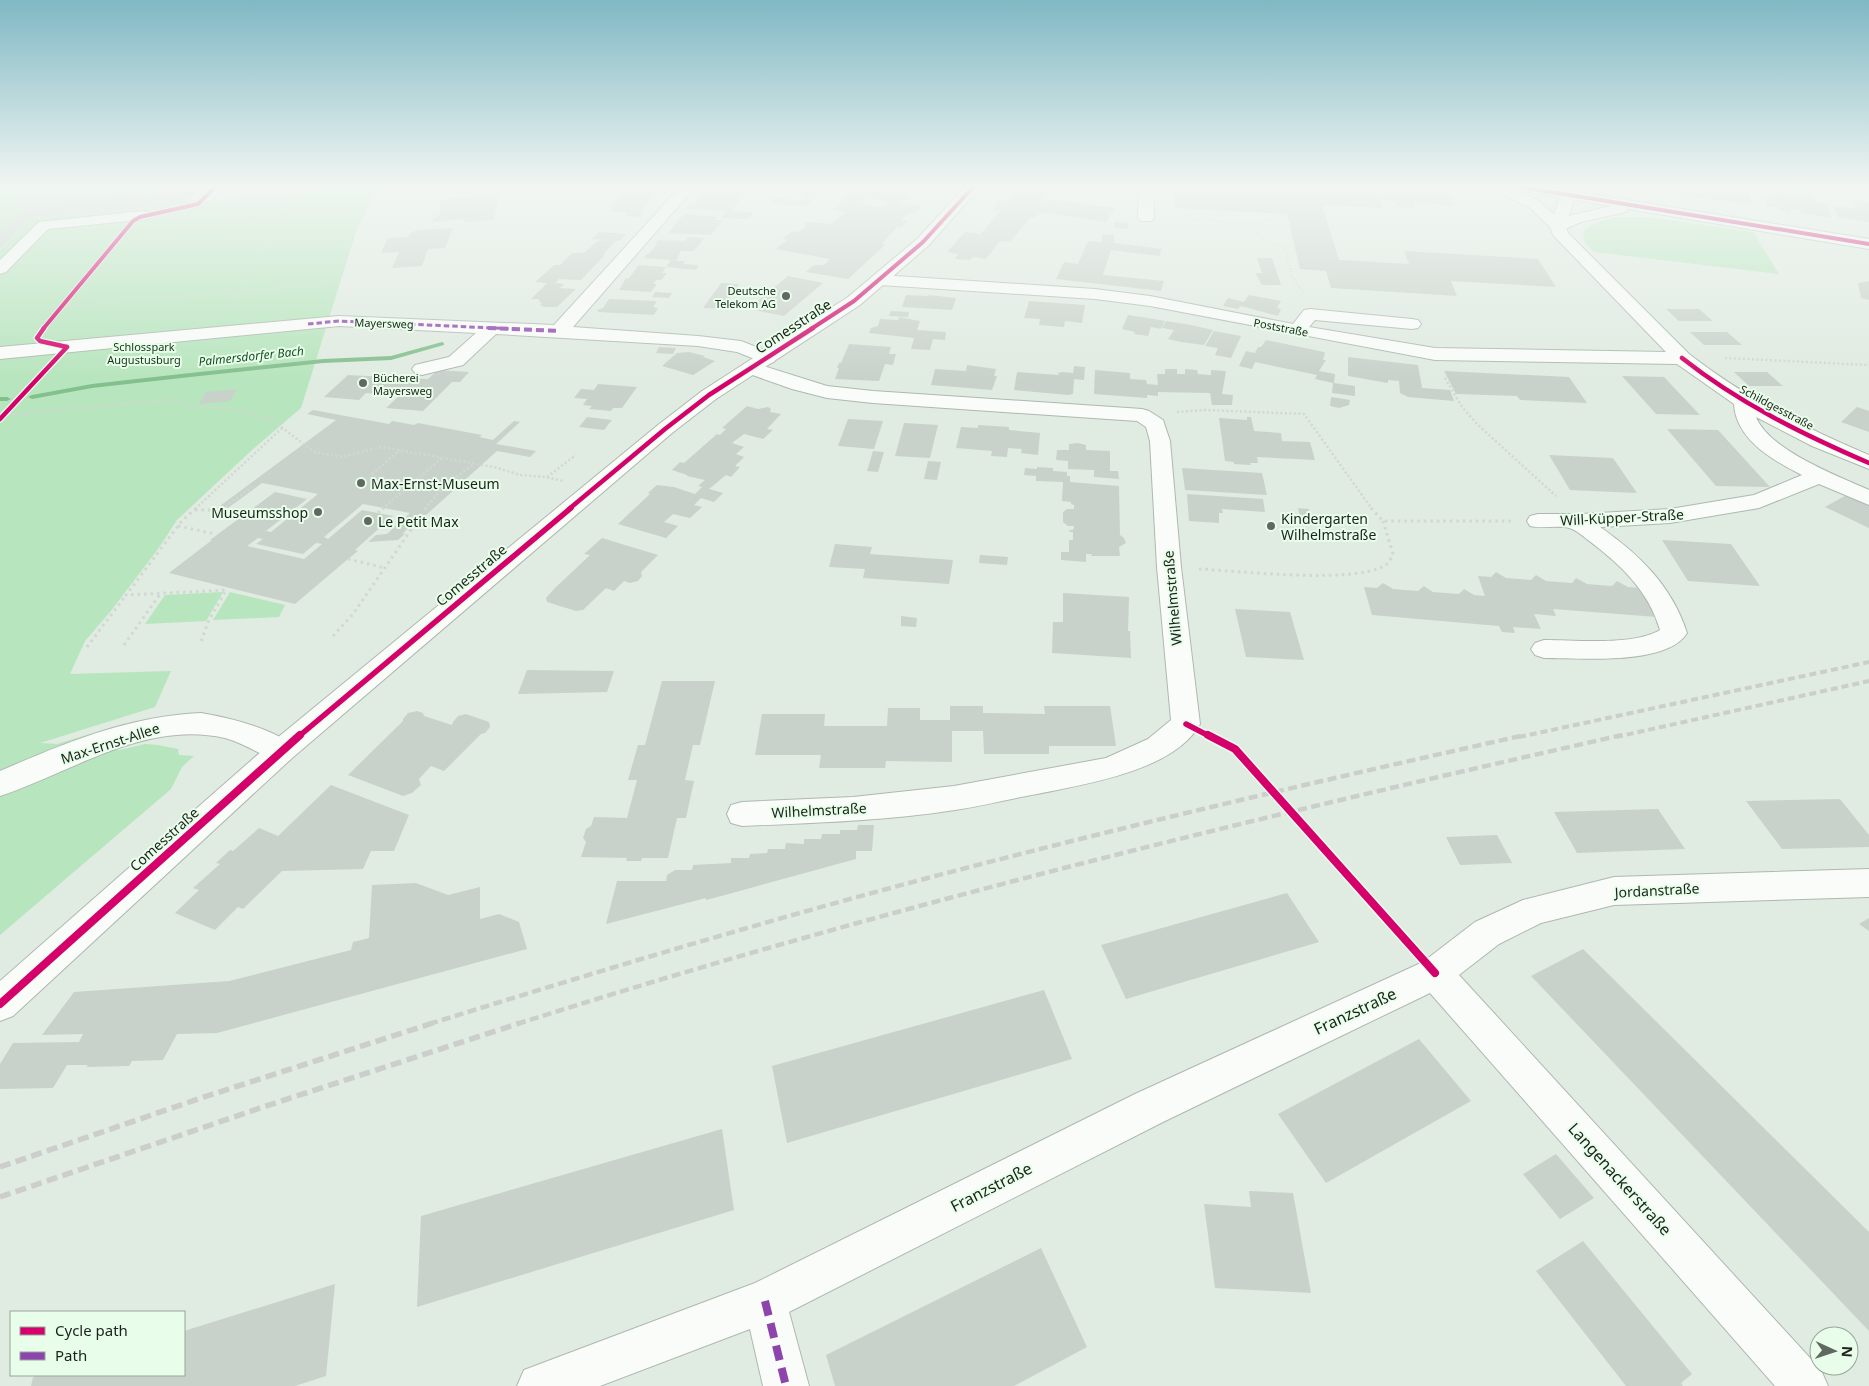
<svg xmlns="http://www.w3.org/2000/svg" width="1869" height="1386" font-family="'Noto Sans',sans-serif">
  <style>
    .green { fill: #b7e5bd }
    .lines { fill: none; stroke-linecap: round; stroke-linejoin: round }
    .stream { fill: #84bf8e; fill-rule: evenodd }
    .building { fill: #c9d2ca; fill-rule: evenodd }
    .minor-casing { stroke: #afb8b0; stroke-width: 2 }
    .major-casing { stroke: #afb8b0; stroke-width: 2 }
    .path-far2 { stroke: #d3d7d3; stroke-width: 2; stroke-dasharray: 1 2; stroke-linecap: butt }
    .path-far1 { stroke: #d3d7d3; stroke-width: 2.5; stroke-dasharray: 2 2.5; stroke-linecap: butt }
    .path { stroke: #d3d7d3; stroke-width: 3; stroke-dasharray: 2.5 4; stroke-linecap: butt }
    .minor { fill: #fafcfa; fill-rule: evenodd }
    .major { fill: #fafcfa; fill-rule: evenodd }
    .rail-far2 { stroke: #cbcecb; stroke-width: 4; stroke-dasharray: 7 4; stroke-linecap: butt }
    .rail-far1 { stroke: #cbcecb; stroke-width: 4.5; stroke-dasharray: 9 4.5; stroke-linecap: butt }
    .rail { stroke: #cbcecb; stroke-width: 5.5; stroke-dasharray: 11 5.5; stroke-linecap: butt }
    .quiet-far2 { stroke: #8e44ad; stroke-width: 3; stroke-dasharray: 5.5 3; stroke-linecap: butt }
    .quiet-far1 { stroke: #8e44ad; stroke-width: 4; stroke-dasharray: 8 4; stroke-linecap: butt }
    .quiet { stroke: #8e44ad; stroke-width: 8; stroke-dasharray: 15 8; stroke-linecap: butt }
    .cycleway-far3-casing { stroke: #e8feea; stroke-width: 5.5 }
    .cycleway-far2-casing { stroke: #e8feea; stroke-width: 7 }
    .cycleway-far1-casing { stroke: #e8feea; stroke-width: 9 }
    .cycleway-casing { stroke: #e8feea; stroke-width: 11 }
    .cycleway-far3 { stroke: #d6006c; stroke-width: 4 }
    .cycleway-far2 { stroke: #d6006c; stroke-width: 4.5 }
    .cycleway-far1 { stroke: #d6006c; stroke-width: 5.5 }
    .cycleway { stroke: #d6006c; stroke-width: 8 }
    .poi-dot { fill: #606961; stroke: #e8feea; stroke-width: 2 }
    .labels { text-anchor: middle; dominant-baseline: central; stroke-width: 4; stroke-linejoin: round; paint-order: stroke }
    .far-poi-label { font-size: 11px; fill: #1b231c; stroke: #e8feea; text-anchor: end }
    .far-street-label { font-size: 11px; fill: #1b231c; stroke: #e8feea }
    .far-park-label { font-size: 11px; fill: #113217; stroke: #e8feea }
    .far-water-label { font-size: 12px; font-style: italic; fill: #144e22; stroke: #e8feea }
    .street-label { font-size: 14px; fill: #1b231c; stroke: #e8feea }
    .poi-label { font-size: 14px; fill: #1b231c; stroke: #e8feea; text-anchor: start }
    .near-street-label { font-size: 16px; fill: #1b231c; stroke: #e8feea }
  </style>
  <rect width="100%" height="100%" fill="#e0ebe1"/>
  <path class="green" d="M0,186H164L156,195L32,205L0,235Z
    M377,187L356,232L301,408L252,450L177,520L158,549L110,612L85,641L70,674L171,671L155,707L40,743L57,744L126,723L74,746L120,750L145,744L158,745L178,749L179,755L194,756L182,767L171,789L0,935V250L33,217L149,208L152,204Z
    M1617,217H1648L1753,232L1779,274L1594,252C1591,249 1585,244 1584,240C1578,223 1607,220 1617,217Z
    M223,592L206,621L145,624L165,595Z
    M230,592L285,605L279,617L213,620Z"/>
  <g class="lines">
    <path class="stream" d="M442,342L444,343V345L391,360L323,363L181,378L92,388L32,399L28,397L32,395L92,384L181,374L323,359L391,356Z
      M0,397H7L11,399L7,401H0Z"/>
  </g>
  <path class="building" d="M164,186H199L188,202L151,204L148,208L33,217L0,249V235L31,205L156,195Z
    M709,186H727L725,188L747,190L732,211L754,212L748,219L721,218L726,211L689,209L687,207L689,205L695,204Z
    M763,186H823L808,206L770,204L774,198L804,200L807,195H802L806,190Z
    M848,186H923L919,189L908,188L902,194L911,196L900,203L922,206L914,214L909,213L901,220L907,221L901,228L897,227L882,244L885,245L848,279L806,272L814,265H824L830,259L776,249L787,240L782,239L792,231L798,232L807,226L804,225L806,222L832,224L845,212L832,210L856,188ZM868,198L888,201L882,207L861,204Z
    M1023,186H1048L1042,192H1046L1040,200L1047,201L1049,199L1115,208L1106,222L1039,212L1034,218H1030L1010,242L1000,241L986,259L973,257L970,260L955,259L958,254L947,252L965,232L981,234L1001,210L993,209L1000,200L1008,202Z
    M1174,186L1253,190L1252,186H1374L1378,195L1382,196L1381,193H1388L1391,196L1387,187L1448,192L1454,206L1412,202L1414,208L1397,207L1395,202L1379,199L1383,208L1322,205L1339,260L1409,264L1404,251L1538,259L1556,287L1451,281L1457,296L1331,288L1326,271L1300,269L1287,214L1174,208Z
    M1675,186L1726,192V186H1755V188L1759,189V193L1749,192L1751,205L1675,194Z
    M1776,186H1815L1816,193L1776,187Z
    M651,190L665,191L653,197L641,209H644L640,213H644L640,217L625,216L628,212L609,211L614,205H610L629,191L648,193Z
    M1774,192L1797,197L1796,194L1813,196L1814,201L1827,203L1831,218L1801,213V210L1790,208L1791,212L1780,210V207L1766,206L1765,197L1773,198Z
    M499,194L494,220L464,222L465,219L431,222L440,214L441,207L438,200Z
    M1854,200L1869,202V222L1837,217L1834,206L1857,209Z
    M684,214L717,217L715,220H723L711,235L668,233Z
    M1114,222L1128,223V229L1114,228Z
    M453,228L445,248L428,249L422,266L392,268L399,252L381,253L388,238L408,237L410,233L418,230Z
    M599,232L626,234L619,241H615L603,255H605L581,280L559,279L555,283L564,284L560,288L576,289L557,307H544L540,305L542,303L539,301V299H531L547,283L535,282L554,265H560L572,253H584L598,241L605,240L592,239Z
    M1102,234L1114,235V243L1162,249L1159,256L1111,250L1103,275L1164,281L1161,291L1056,279L1064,262L1078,264L1088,241L1102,242Z
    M688,237L704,238L694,251H681L676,261H685L683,264L699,265L696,270L666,267L662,273H667L661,280H656L653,284H657L651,292L619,290L626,278L628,279L639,265L666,267L671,260L644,258L646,254H649L658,243H655L658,240L685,241Z
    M1257,258H1272L1281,285H1262L1255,273H1262Z
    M788,276L823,283L784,316L748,309Z
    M1869,281V300L1861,298L1858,283Z
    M721,283L739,284L723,309L703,308Z
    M655,292L672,293L669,298L652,297Z
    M906,295L928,296L929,295L956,298L952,310L902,307Z
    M1249,295L1281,301L1277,308L1281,309L1278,316L1241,306L1238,309L1223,306L1228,298L1244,302Z
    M609,299L657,301L653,307L658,308L654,315L598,312L597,310L603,308Z
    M1029,301L1085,305L1082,323L1065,321L1064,327L1039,325L1040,319L1024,318Z
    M1666,309H1699L1713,321H1679Z
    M891,311L909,312L908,317L889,316Z
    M1128,315L1154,319L1165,321L1161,329L1151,327L1148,336L1134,334L1135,332L1122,329Z
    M899,317L920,321L917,330L946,332L945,340L933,339L930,350L911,349L914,338L869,333L871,328L878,326L880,319L898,320Z
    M1166,321L1191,325L1213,330L1204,345L1181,342L1168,339L1174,330L1162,328Z
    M1214,331L1241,336L1231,358L1215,355L1218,348L1205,346Z
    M1690,332H1727L1742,345H1704Z
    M1266,340L1324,352L1325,353L1323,360H1326L1319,371L1335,374L1334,383L1355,386V396L1332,393L1333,383L1315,379L1317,375L1255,362L1252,369L1239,366L1246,351L1255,353L1258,347H1261Z
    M849,344L891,347L889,354H896L893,365L885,364L879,381L835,379L839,368H837L839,363H841Z
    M659,347L676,348L673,354L656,353Z
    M689,352L705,356L703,357L715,361L693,375L662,366L677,353Z
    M1348,357L1418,365L1422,388L1450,390L1454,401L1408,397L1400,393L1399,381L1388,380V383L1348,376Z
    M967,365L996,369L994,376H997L992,390L931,385L935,369L966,371Z
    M1074,366L1085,367L1084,380L1074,379L1073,394L1068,395L1014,390L1017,372L1059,375L1058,373L1062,372L1073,373Z
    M1165,369H1177V374H1185V369L1197,370L1198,374L1211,375V370L1226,371L1222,394L1233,395L1232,405H1212L1210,393L1158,392V396L1147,395V398L1094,394L1095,370L1130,373V379L1146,380L1147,384L1158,385L1157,374H1165Z
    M438,370L469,372L460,382H452L423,411L386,408L399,396L366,393L359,400L324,397L348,375L428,379Z
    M1444,371L1569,377L1587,403L1520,400L1517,396L1456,394Z
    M1734,372H1767L1783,386H1749Z
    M1622,376L1664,377L1700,415L1656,414Z
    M598,384L637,387L622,408H613L611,411L589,409L592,406L583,405L587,399L574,398L581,389L594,390Z
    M237,389L230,401L199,404L206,392Z
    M1331,397L1350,400L1349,405L1339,408L1330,406Z
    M747,406L758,409L768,407L771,409L770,412L781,414L767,429L773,430L763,439L744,434L732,443L744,447L736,454L744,457L735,466L740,467L731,477L726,475L709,489L723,493L714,502L701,498L694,505L702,507L690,518L673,514L664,522L678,526L666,538L618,524L650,494L648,493L657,485L674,487L695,494L702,487L698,486L705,480L687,476V475L672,470L680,462L684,463L717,434L720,435L726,429L722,428Z
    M1857,407L1869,411V432L1841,422Z
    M313,410L389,424L392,421L414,425L418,423L482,435L479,437L493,440L514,421L520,422L496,444L536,451L530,457L497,451L425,516H421L402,534L406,533L398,540L368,542L376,535L387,534L410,513L363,504L324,537L328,539L362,510L393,516L355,550L358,551L348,559L295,604L169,573L212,540H210L275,492L307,499L266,531L271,532L318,494L262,483L228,508L220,506L336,420L307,414ZM258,538L263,539L256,544L303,554L316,543L322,544L304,559L247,546Z
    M587,417L612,420L604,430L579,427Z
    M1247,417H1251L1254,431L1281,433L1282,441L1310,442L1315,460L1257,457L1258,463H1250L1251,465L1234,464V462L1225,461L1219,418L1247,420Z
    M848,419L883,421L874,449L838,446Z
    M904,423L938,425L930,458L895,456Z
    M978,425L1009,427V430L1040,433L1038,455L1021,453L1022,449L1008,448L1007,457L991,456L992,451L956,448L961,427L978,428Z
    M1667,429L1718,430L1770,487L1716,486Z
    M1078,443L1086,445V450L1110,451V471H1118L1119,479L1094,477V470L1068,469V461L1056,460L1057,450H1069V444Z
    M873,451L884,452L878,472L867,471Z
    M1549,455L1613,458L1637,493L1570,490Z
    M928,461L941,462L937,480L924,479Z
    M1037,467L1053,468V471L1067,472V476H1070V482L1119,486L1120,535L1124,538L1126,543L1119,547L1120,556H1091L1092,554H1086V562L1061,560V552H1069V540H1073V532H1070L1069,530H1073L1074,526H1068L1063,522V512L1067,509H1074V505L1071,504V502L1062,501L1063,482L1036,481V476L1024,475L1025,468L1037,469Z
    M1182,468L1262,473L1267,495L1185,490Z
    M1187,494L1263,499L1265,512L1222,509L1223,513H1219V523L1189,521Z
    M1848,494L1869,505V528L1825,507Z
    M1298,508L1309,509L1312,524L1301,523Z
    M602,538L658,555L641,572L642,576L638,581L630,583L624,581L614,591L606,588L583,610L576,611L547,602L546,598L555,588L590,555L584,554Z
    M1662,540L1731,544L1760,586L1688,581Z
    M835,544L872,547L870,554L953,560L949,584L863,578L865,569L829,567Z
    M980,555L1008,557L1007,565L979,563Z
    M1496,572L1506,578L1531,580L1536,575L1546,581L1572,583L1576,578L1587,584L1612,586L1617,581L1628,587L1641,588L1657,617L1553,609L1556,616L1534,614L1541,629L1513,627L1515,633L1502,632L1499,626L1372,615L1364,587L1377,588L1383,583L1393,589L1418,591L1424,586L1433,592L1459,594L1464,589L1474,595L1485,596L1478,576L1491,577Z
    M1063,593L1129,597L1128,631H1130L1131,658L1052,653L1053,622H1063Z
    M1235,609L1290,612L1304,660L1246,657Z
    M901,616L917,618L916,627L901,626Z
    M527,670L614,671L607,692L518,694Z
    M662,681H715L700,745H693L685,780L694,781L686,818H677L668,858H642L641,861H626L627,858L581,857L586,842L583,838L586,829L591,826L594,817L627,818L637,780H628L638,745H645Z
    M950,706H983V713L1045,714L1044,706H1110L1116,746H1049V754H984L983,731H952V762L886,761L885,768H819L821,755H755L762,714H825L824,726H887L888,708H920V720H950Z
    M417,711L423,713L424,716L452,725L453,722L458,716L466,714L489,722L490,727L485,733L481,734L444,771L431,766L419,779L421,785L412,793L403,796L348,775L403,721V719L408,713Z
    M331,785L409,815L394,851H371L363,869L282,871L243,909L238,907L215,930L175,913L199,890L193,888L220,864L216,863L230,850L233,851L259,828L278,836Z
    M1840,799L1869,835V847L1782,849L1746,801Z
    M1658,809L1685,849L1577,853L1554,812Z
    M858,825H874L872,851H856V859L725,895L706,900V898L606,924L617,881H666L667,875L675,870H692L693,865L731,863V858H749L750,854L767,853L768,849H785L786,843L804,844V839H821L822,834H840V830H857Z
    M1497,835L1512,863L1460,865L1446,837Z
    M416,883L448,895L480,887V919L499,914L519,922L527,949L217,1033L177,1034L163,1060L132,1061L129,1066L86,1067L88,1065H67L53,1088L0,1089V1064L13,1043L79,1042L83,1034L42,1035L74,992L229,981L351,950L353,942L369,938L372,885Z
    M1287,893L1319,942L1126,999L1101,945Z
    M1869,918V931L1859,924Z
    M1583,949L1869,1232V1331L1531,976Z
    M1044,990L1072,1059L787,1143L772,1066Z
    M1419,1039L1471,1101L1326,1183L1278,1114Z
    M722,1129L734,1210L417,1307L421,1216Z
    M1556,1154L1594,1198L1560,1219L1523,1174Z
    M1249,1191L1293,1193L1311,1293L1215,1288L1204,1204L1251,1207Z
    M1583,1241L1692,1374L1681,1383L1683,1386H1626L1536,1271Z
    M1041,1248L1087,1347L1014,1386H835L826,1355Z
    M335,1284L326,1376L295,1386H31L33,1377L40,1375H184V1331Z"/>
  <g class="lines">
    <defs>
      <path id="minor" d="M209,186H223L211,201H201L199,198Z
        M681,186H696L573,327L698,336L741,341L774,354L776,358L774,362L767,364L737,352L698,346L496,334L463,365L422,375L415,373L412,369L415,365L449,357L476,333L339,326L0,359V347L339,316L554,325Z
        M1139,186H1153L1154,218L1151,221H1141L1138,218Z
        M1563,186H1577L1566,227L1568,233L1689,354C1744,397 1805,428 1869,455V469L1812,446L1756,417C1769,450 1838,476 1869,490V505L1819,484L1759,508L1670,523L1600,527C1639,554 1672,586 1687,633C1667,666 1579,658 1544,658L1535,655L1531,649L1535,643L1544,640C1576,640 1633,646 1660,630C1649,591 1620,564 1588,540C1583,536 1575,529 1569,528C1556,525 1543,529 1530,526L1527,521L1530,516L1538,514H1581L1670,509L1754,495L1802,475C1774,461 1736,440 1734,404L1677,364L1435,360L1150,306L1095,299L880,285L874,284L872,280L874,276L880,275L1095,289L1150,296L1293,324L1304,310L1310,309L1412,319L1418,320L1421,324L1418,328L1412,329L1315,320L1309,327L1435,348L1666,352L1553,235L1550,227Z
        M143,211L148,213L151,216L148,219L48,229L6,272L0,274V260L39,222Z
        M751,362L827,386L873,391L1142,409L1149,411L1163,420L1170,441L1181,567L1200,724C1174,771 1085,784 1037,794C1009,799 982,806 955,810C884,821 813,823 742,826L731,823L727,814L731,805L742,802L853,797L954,786L1106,758L1148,739L1171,720L1157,567L1150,441L1146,427L1137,421L873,403L827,398L792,389L744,372L742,368L744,364Z
        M201,713C225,717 284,730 296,751L291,759L281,762C262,756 244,743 225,738C144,720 73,772 0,796V771C65,743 129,716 201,713Z
        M1869,869V897L1614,905L1541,923L1499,944L1459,975L1821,1370L1828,1386H1775L1430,993L1163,1122L789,1312L809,1386H763L750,1329L600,1386H517L524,1370L755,1283L1135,1094L1423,962L1475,922L1523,900L1614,877Z"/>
      <path id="major" d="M966,186H981L929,245L860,305L716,399L672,433L291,759L13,1016L0,1021V981L271,743L658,425L702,391L848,297L917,239Z
        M1487,186H1540L1869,239V249L1628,209L1626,212L1581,222L1558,232L1553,230L1529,207L1489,189ZM1516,190L1612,206L1572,215L1560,220L1539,201Z"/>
    </defs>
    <use href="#minor" class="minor-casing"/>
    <use href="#major" class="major-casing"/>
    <path class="path-far2" d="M0,215L30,186
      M1172,217L1251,224
      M1257,221L1266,225L1259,227L1251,224Z
      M1262,222L1287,214
      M1259,227L1256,231L1259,237L1285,249L1292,277L1303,292
      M164,229L352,215
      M61,307L327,284
      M231,308L292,200L233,204"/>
    <path class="path-far1" d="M1725,358L1869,365
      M1445,378L1462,407L1477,424L1556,496
      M1177,412L1204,410L1304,414L1372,509
      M4,415L170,400L179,401L191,407H222L251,413L275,422L314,452L341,457L381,447L494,467L520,475L546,477L563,481
      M372,474L400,450
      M547,477L576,455
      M195,509L282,428
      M222,509L252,487
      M382,509L442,458
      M425,509L444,486L474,464"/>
    <path class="path" d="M196,508L181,522L126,595L226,590L208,622L201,642
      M1371,508L1383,521H1514
      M195,510H221L224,508
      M378,513L384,508
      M178,526L215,534
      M348,559L385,568
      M1199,569C1240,571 1351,584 1384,566C1388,564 1391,559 1393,554L1383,521
      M333,636L353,614L426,508
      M124,645L161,593
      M87,647L126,595"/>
    <use href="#minor" class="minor"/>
    <use href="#major" class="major"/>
    <path class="rail-far2" d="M1519,737L1869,662
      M1616,737L1869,681"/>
    <path class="rail-far1" d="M429,1024C583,976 738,929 894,887C1103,831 1314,782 1525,735
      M517,1024C880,908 1250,819 1622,735"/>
    <path class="rail" d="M0,1167L207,1096L433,1023
      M0,1197L263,1107L520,1023"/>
    <path class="quiet-far2" d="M308,324L339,321L516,329"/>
    <path class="quiet-far1" d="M488,328L559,331"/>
    <path class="quiet" d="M765,1301L786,1386"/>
    <defs>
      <path id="cycleway-far3" d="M1515,186L1869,244
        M43,329L133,221L140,217L198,204L216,186
        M811,329L854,301L923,242L974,186"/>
      <path id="cycleway-far2" d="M44,328L37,338L40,341L67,347
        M1682,358C1739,403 1802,434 1869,463
        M0,419L67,347
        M569,509L665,429L709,395L813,328"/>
      <path id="cycleway-far1" d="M1186,724L1211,737
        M298,737L571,508"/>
      <path id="cycleway" d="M1208,735L1235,749L1435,973
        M0,1004L300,735"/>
    </defs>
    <use href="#cycleway-far3" class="cycleway-far3-casing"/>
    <use href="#cycleway-far2" class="cycleway-far2-casing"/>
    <use href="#cycleway-far1" class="cycleway-far1-casing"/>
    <use href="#cycleway" class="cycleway-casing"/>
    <use href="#cycleway-far3" class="cycleway-far3"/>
    <use href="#cycleway-far2" class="cycleway-far2"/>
    <use href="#cycleway-far1" class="cycleway-far1"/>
    <use href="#cycleway" class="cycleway"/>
  </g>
  <linearGradient id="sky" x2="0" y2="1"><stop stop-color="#80b8c4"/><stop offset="0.49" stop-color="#f1f6f2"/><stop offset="1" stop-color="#f1f6f2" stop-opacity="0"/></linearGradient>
  <rect width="1869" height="380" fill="url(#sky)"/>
  <g class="poi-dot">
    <circle cx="786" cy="296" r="5"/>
    <circle cx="363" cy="383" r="5"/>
    <circle cx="361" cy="483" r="5"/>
    <circle cx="318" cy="512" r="5"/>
    <circle cx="368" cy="521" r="5"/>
    <circle cx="1271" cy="526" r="5"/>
  </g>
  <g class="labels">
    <g class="far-poi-label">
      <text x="776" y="290">Deutsche<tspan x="776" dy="13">Telekom AG</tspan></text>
      <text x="373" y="377" text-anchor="start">Bücherei<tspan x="373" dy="13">Mayersweg</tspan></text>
    </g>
    <g class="far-street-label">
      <text transform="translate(384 323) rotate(2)">Mayersweg</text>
      <text transform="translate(1281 327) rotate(11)">Poststraße</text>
      <text transform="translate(1777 407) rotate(28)">Schildgesstraße</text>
    </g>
    <g class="far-park-label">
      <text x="144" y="346">Schlosspark<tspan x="144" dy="13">Augustusburg</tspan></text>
    </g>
    <g class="far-water-label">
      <text transform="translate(251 356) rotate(-6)">Palmersdorfer Bach</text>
    </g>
    <g class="street-label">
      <text transform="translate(793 326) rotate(-33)">Comesstraße</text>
      <text transform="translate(1622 517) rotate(-3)">Will-Küpper-Straße</text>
      <text transform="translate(471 575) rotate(-40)">Comesstraße</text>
      <text transform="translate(1172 598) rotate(-95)">Wilhelmstraße</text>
      <text transform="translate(110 743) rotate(-18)">Max-Ernst-Allee</text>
      <text transform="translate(819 810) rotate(-3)">Wilhelmstraße</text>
      <text transform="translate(164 839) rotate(-42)">Comesstraße</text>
      <text transform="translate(1657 890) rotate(-3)">Jordanstraße</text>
    </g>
    <g class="poi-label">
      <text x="371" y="483">Max-Ernst-Museum</text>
      <text x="308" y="512" text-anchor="end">Museumsshop</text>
      <text x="1281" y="518">Kindergarten<tspan x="1281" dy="16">Wilhelmstraße</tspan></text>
      <text x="378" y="521">Le Petit Max</text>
    </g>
    <g class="near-street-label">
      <text transform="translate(1355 1011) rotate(-25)">Franzstraße</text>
      <text transform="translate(1620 1179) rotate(48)">Langenackerstraße</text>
      <text transform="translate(991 1187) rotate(-27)">Franzstraße</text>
    </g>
  </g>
  <rect x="10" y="1311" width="175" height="65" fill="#e8feea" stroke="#96a698"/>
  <rect x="20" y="1327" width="25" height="8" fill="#d6006c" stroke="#96a698"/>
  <text x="55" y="1336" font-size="15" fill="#1b231c">Cycle path</text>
  <rect x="20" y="1352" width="25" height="8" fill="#8e44ad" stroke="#96a698"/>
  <text x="55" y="1361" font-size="15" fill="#1b231c">Path</text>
  <g transform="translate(1834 1351) rotate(93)"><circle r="24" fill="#e8feea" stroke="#96a698"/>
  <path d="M0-4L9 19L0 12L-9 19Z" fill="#606961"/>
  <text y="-8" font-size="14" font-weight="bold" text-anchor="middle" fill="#1b231c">N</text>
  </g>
</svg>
